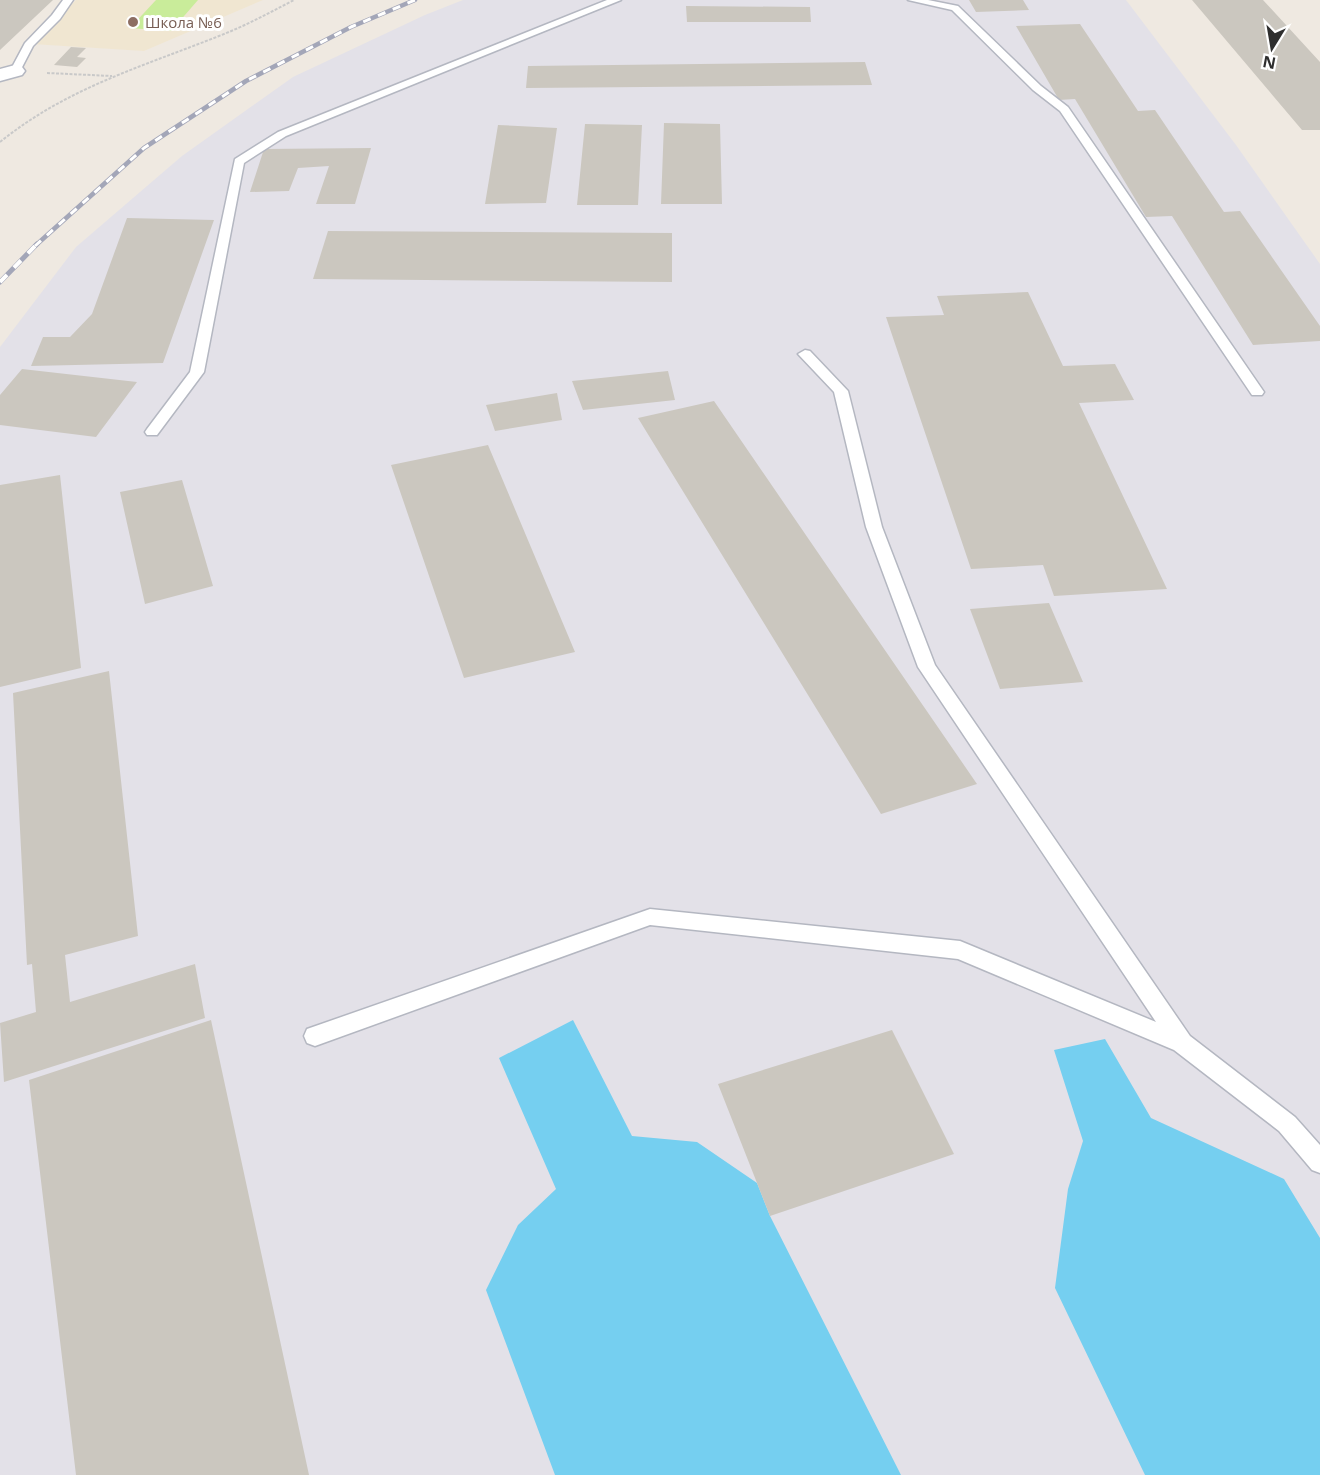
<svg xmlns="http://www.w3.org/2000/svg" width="1320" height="1475" font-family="'Open Sans',sans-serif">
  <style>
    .industrial { fill: #e3e1e8 }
    .education { fill: #f0e6d1 }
    .pitch { fill: #c9ec9a }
    .water { fill: #75cff0 }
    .building { fill: #cbc7bf }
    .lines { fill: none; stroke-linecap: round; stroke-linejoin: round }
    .service-casing { stroke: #b4b7c1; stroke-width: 3 }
    .minor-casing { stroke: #b4b7c1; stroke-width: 3 }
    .path { stroke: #c9c9c9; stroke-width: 2; stroke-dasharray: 3 1.5; stroke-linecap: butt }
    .service { fill: #fff; fill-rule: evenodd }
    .minor { fill: #fff; fill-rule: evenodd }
    .rail-far1-casing { stroke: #a3a6b8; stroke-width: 4.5 }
    .rail-casing { stroke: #a3a6b8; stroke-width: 5 }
    .rail-far1 { stroke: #fff; stroke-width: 3; stroke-dasharray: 8; stroke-linecap: butt }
    .rail { stroke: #fff; stroke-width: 4; stroke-dasharray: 10; stroke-linecap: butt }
    .education-dot { fill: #8d6e63; stroke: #fff; stroke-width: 2 }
    .labels { text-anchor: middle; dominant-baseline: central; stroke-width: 6; stroke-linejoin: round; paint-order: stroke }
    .far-education-label { font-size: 15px; fill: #785e54; stroke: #fff; text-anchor: start }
  </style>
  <rect width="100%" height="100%" fill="#efe9e1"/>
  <path class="industrial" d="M463,0H1126L1236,145L1320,264V1475H0V347L76,247L182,156L293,77L425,15Z"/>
  <path class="education" d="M76,0H263L144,51L32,44Z"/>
  <path class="pitch" d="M156,0H198L171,31L130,28Z"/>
  <path class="water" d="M573,1020L632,1136L697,1142L757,1183L770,1216L901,1475H555L486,1290L518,1225L556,1189L499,1058Z
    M1105,1039L1151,1118L1284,1179L1320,1238V1475H1145L1055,1288L1068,1189L1083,1141L1054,1050Z"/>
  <path class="building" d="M0,0H53L0,50Z
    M969,0H1023L1029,10L976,12Z
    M1192,0H1263L1320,62V130H1302Z
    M686,6L810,7L811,22H687Z
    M1080,24L1138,111L1155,110L1224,212L1240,211L1320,326V341L1253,345L1172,216L1146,217L1075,99L1059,100L1016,26Z
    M71,47L86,48L77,57L86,58L77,67L54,65Z
    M865,62L872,85L526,88L528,66Z
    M664,123L720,124L722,204H661Z
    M585,124L642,125L638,205H577Z
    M498,125L557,128L546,203L485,204Z
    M371,148L355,204H316L329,166L298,168L289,191L250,192L264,149Z
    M127,218L214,220L163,363L31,366L43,337H70L92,314Z
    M328,231L672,233V282L313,279Z
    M1028,292L1063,366L1115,364L1134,400L1079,403L1167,589L1054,596L1043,565L971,569L886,317L944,315L937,296Z
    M22,369L137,382L96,437L0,425V395Z
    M668,371L675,400L583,410L572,381Z
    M557,393L562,420L495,431L486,405Z
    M714,401L836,579L977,784L881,814L638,418Z
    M488,445L575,652L464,678L391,465Z
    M60,475L81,668L0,687V485Z
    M182,480L213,586L145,604L120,492Z
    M1049,603L1083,682L1000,689L970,609Z
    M109,671L138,936L65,955L70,1002L195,964L205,1018L4,1082L0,1023L36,1012L32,964L27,965L13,693Z
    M211,1020L309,1475H76L29,1080Z
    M892,1030L954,1154L770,1216L718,1084Z"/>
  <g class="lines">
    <defs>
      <path id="service" d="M63,0H73L60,19L33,46L19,73H11L10,71L25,43L52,15Z
        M607,0H621L286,136L244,163L204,372L157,435H147L145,432L147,429L190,372L235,159L278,132Z
        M908,0H928L958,6L1041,86L1068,107L1264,392L1262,395H1252L1060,111L1033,90L952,10Z
        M805,350L810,351L848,391L882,527L935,665L1190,1036L1295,1117L1320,1145V1173L1312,1170L1279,1131L1174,1050L958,959L650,925L315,1046L307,1043L304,1036L307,1029L650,909L960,941L1156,1022L918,667L866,527L834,392L798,354Z"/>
      <path id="minor" d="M15,65L22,67L25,71L22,75L0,81V69Z"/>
    </defs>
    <use href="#service" class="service-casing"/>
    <use href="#minor" class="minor-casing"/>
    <path class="path" d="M47,73L112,76
      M0,142C67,88 141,67 219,36C245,26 269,13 294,0"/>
    <use href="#service" class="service"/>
    <use href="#minor" class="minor"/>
    <defs>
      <path id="rail-far1" d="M35,246L144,148L246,81L351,27L415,0"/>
      <path id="rail" d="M0,282L37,244"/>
    </defs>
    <use href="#rail-far1" class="rail-far1-casing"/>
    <use href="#rail" class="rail-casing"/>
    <use href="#rail-far1" class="rail-far1"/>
    <use href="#rail" class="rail"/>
  </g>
  <circle class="education-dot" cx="133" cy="22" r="6"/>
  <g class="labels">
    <g class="far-education-label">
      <text x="145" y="22">Школа №6</text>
    </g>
  </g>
  <g transform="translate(1272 48) rotate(191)" stroke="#ffffff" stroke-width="4.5" paint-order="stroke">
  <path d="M0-4.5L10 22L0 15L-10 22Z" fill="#2e2e2e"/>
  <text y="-9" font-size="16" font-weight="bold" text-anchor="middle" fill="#2e2e2e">N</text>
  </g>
</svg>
